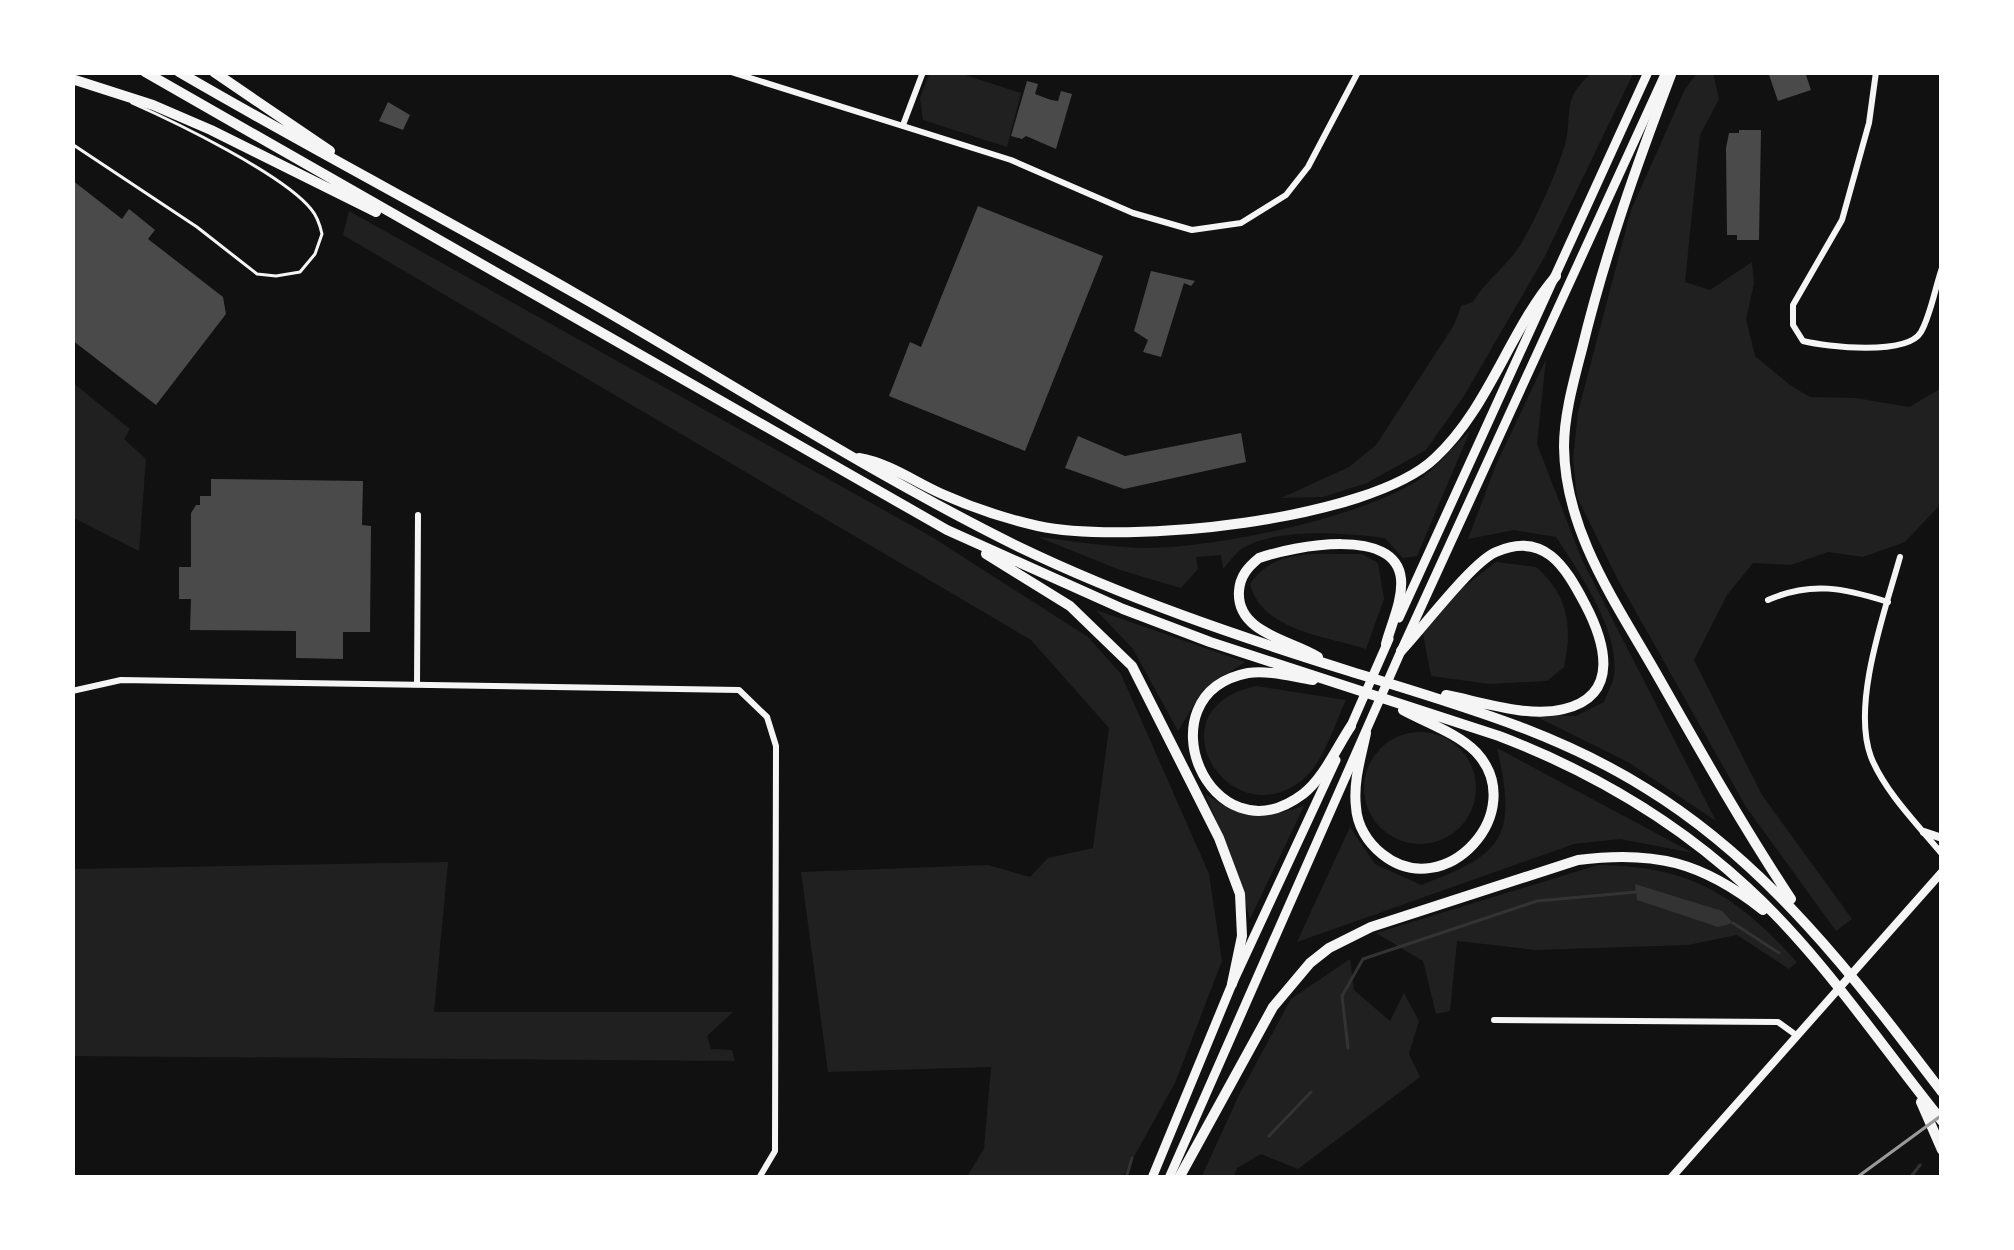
<svg xmlns="http://www.w3.org/2000/svg" width="2014" height="1250" font-family="'DejaVu Sans',sans-serif">
  <style>
    .green { fill: #202020 }
    .water { fill: #333 }
    .lines { fill: none; stroke-linecap: round; stroke-linejoin: round }
    .stream { stroke: #333; stroke-width: 3 }
    .building { fill: #4a4a4a }
    .service { stroke: #f5f5f5; stroke-width: 3 }
    .minor { stroke: #f5f5f5; stroke-width: 6 }
    .tertiary { stroke: #f5f5f5; stroke-width: 6 }
    .secondary { stroke: #f5f5f5; stroke-width: 8 }
    .primary { stroke: #f5f5f5; stroke-width: 9 }
    .motorway { stroke: #f5f5f5; stroke-width: 10 }
    .rail { stroke: #9a9a9a; stroke-width: 3 }
  </style>
  <rect width="100%" height="100%" fill="#111"/>
  <path class="green" d="M930,72H956L1021,93L1007,147L923,120L920,98Z
    M1593,72H1634L1544,258L1464,396L1426,450L1367,483L1323,497L1281,498L1349,467L1376,445L1454,325L1461,306L1473,302C1486,280 1509,264 1521,244C1537,216 1554,179 1564,148C1574,117 1559,99 1593,72Z
    M1698,72H1713L1719,99L1700,135L1685,282L1710,290L1752,262L1754,284L1746,319L1755,356L1790,385L1810,397L1856,398L1909,407L1942,388V493L1938,507L1905,542L1863,557L1828,552L1791,565L1753,563L1727,595L1694,660L1762,795L1852,919L1836,931L1746,807L1618,580L1577,497L1573,459L1578,412L1631,210L1685,89Z
    M349,211L932,537L1088,637L1121,674L1209,874L1222,961L1175,1083L1122,1178H966L984,1149L991,1067L828,1072L801,872L988,865L1030,877L1048,858L1093,848L1109,728L1031,640L343,235Z
    M1546,359L1537,444L1582,560L1716,821L1628,762L1533,715L1576,716L1604,702C1607,694 1613,683 1614,675C1620,631 1579,572 1556,537L1514,530L1468,539L1496,465Z
    M72,382L130,429L124,439L146,459L139,551L72,517Z
    M1470,431L1417,556L1403,558L1385,538C1347,533 1278,527 1243,548C1236,552 1229,563 1223,569L1221,555L1196,557L1198,569L1181,588L1120,570L1038,537C1074,541 1112,548 1149,548C1219,547 1368,517 1424,476C1440,463 1455,445 1470,431Z
    M1362,554L1378,563L1384,599L1366,649C1325,636 1262,631 1250,584C1276,546 1319,555 1362,554Z
    M1496,562L1536,567C1568,595 1573,626 1564,667L1547,681L1490,684L1431,676L1423,634L1401,651L1452,596Z
    M1096,610L1245,662L1203,690L1178,731L1133,649Z
    M1256,686L1346,700C1334,725 1324,763 1301,781C1229,837 1149,709 1256,686Z
    M1364 788a56 56 0 1 1 112 0a56 56 0 1 1-112 0Z
    M1497,748L1693,853L1620,839L1574,844L1297,942L1350,827L1375,864L1421,885C1505,854 1517,836 1497,748Z
    M1205,794C1243,819 1261,819 1304,806L1250,919L1231,855Z
    M448,862L434,1012H733L707,1036L711,1049L732,1050L735,1061L72,1056V869Z
    M1598,865C1691,866 1736,895 1797,962L1789,969L1737,935L1688,945L1536,950L1457,941L1450,1011L1436,1014L1423,961L1376,933Z
    M1350,959L1354,990L1390,1021L1404,993L1419,1021L1409,1054L1420,1077L1298,1169L1261,1154L1237,1168L1233,1178H1201L1239,1095L1291,999Z"/>
  <path class="water" d="M1635,884L1722,911L1733,923L1718,927L1637,900Z"/>
  <g class="lines">
    <path class="stream" d="M1733,923L1779,953
      M1348,1048L1342,996L1363,959L1537,901L1636,892
      M1269,1136L1311,1092
      M1126,1178L1132,1158
      M1910,1178L1920,1165"/>
  </g>
  <path class="building" d="M1768,72H1805L1811,90L1778,101Z
    M1027,81L1038,84L1035,94L1051,100L1058,101L1061,91L1072,94L1056,149L1026,136L1022,139L1011,136Z
    M388,102L410,115L403,130L379,121Z
    M1739,130H1761L1759,240H1737V235H1727L1726,148L1729,133H1739Z
    M72,180L122,219L129,209L155,230L148,239L223,297L226,314L156,405L72,340Z
    M978,206L1103,256L1025,451L889,396L910,342L921,347Z
    M1151,271L1195,281L1191,286L1184,283L1161,357L1143,352L1148,340L1134,331Z
    M1241,433L1246,462L1124,489L1065,468L1078,436L1125,456Z
    M211,479L363,481L362,525L371,526L370,632H343V659L296,658V631L190,630L191,599H179V567H191V513L196,505H200V496H211Z"/>
  <g class="lines">
    <path class="service" d="M72,144L197,227L257,274L276,276L300,272L315,254L322,234C320,225 317,216 311,209C283,174 175,122 132,103"/>
    <path class="minor" d="M1876,72L1869,123L1842,220L1793,305V325L1803,341C1827,347 1907,356 1921,332C1931,314 1935,288 1942,268
      M903,125L923,72
      M1900,557C1885,611 1851,704 1871,757C1885,792 1918,825 1942,854
      M1768,600C1811,581 1844,588 1888,602
      M417,685L418,515
      M72,691L121,680L739,690L767,717L776,746L775,1151L759,1178
      M1494,1020L1778,1022L1796,1035"/>
    <path class="tertiary" d="M731,72L1011,160L1133,213L1192,230L1241,223L1286,195L1308,167L1358,72"/>
    <path class="secondary" d="M1924,832L1942,838
      M1671,1178L1942,872"/>
    <path class="primary" d="M1399,618L1648,72
      M1350,728L1389,639
      M1152,1178L1232,984L1336,760
      M1169,1178L1401,651L1666,72"/>
    <path class="motorway" d="M145,72L947,530L1123,609L1210,642L1499,736C1593,772 1675,820 1748,888C1822,956 1879,1043 1942,1121
      M179,72C311,149 446,219 578,295C725,379 867,472 1019,547C1125,598 1237,636 1349,671C1452,703 1555,731 1647,789C1769,864 1856,979 1942,1092
      M214,72L330,151
      M1672,72C1637,164 1605,254 1582,349C1574,380 1564,415 1564,447C1565,534 1619,607 1660,680C1702,754 1744,828 1791,899
      M72,79L153,105L211,130L376,212
      M859,458C889,463 915,482 942,494C971,507 1007,519 1038,526C1126,545 1369,521 1435,458C1489,408 1509,331 1556,276
      M986,554L1070,606L1132,666L1219,838L1240,894L1242,936L1232,984
      M1401,651C1422,629 1472,562 1496,552C1544,531 1565,566 1585,604C1604,640 1622,695 1564,709C1528,718 1482,702 1446,695
      M1318,657C1291,640 1236,633 1239,591C1240,576 1248,567 1259,558C1294,546 1396,526 1401,579C1403,600 1391,625 1386,644
      M1313,680C1293,677 1269,670 1248,673C1139,694 1210,864 1303,794C1323,779 1337,747 1351,726
      M1366,733C1361,757 1353,782 1356,807C1357,825 1367,842 1382,854C1445,905 1531,811 1476,752C1457,733 1427,723 1403,710
      M1921,1102L1942,1150
      M1179,1178L1273,1007L1310,963L1329,948L1371,927L1578,860C1654,850 1702,862 1763,910"/>
    <path class="rail" d="M1856,1178L1942,1115"/>
  </g>
  <rect width="2014" height="1250" fill="none" stroke="#ffffff" stroke-width="150"/>
</svg>
